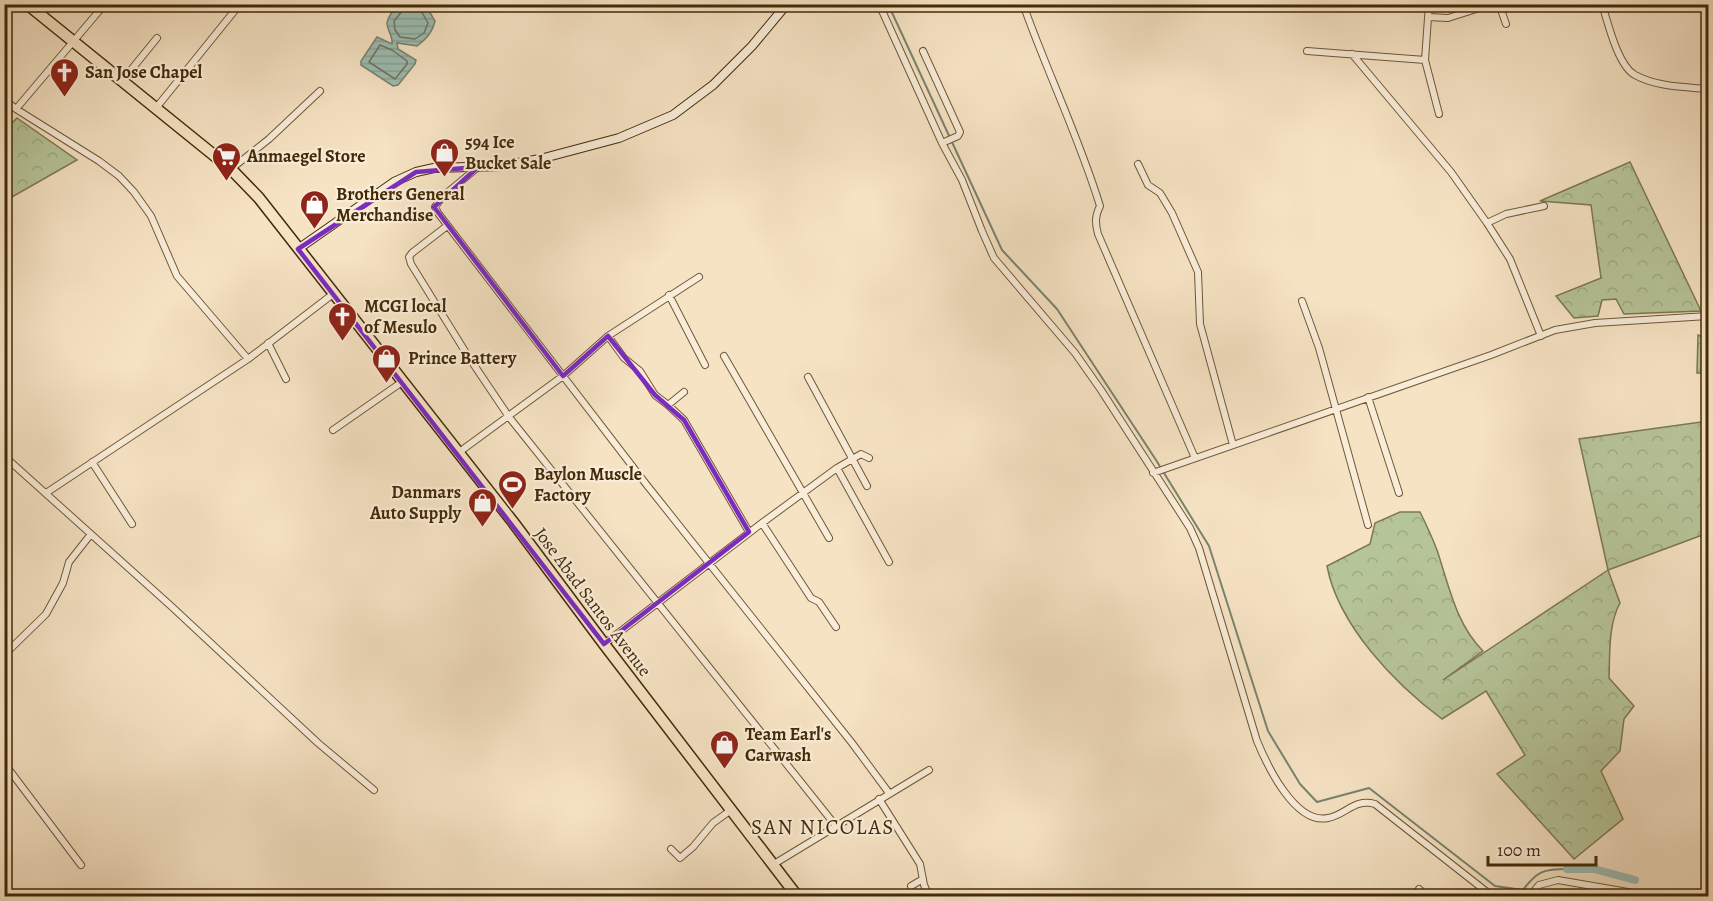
<svg xmlns="http://www.w3.org/2000/svg" width="1713" height="901" font-family="Alegreya,serif">
  <style>
    .forest { fill: url(#forest-crowns); stroke: #7c7850; stroke-width: 1.5 }
    .water { fill: url(#water-rules); stroke: #79836f; stroke-width: 1.5 }
    .lines { fill: none; stroke-linecap: round; stroke-linejoin: round }
    .shore { stroke: #70745e; stroke-width: 1.5 }
    .stream { stroke: #79836f; stroke-width: 2 }
    .canal { stroke: #9dbeb4; stroke-width: 8 }
    .minor-casing { stroke: #705836; stroke-width: 8 }
    .secondary-casing { stroke: #432a07; stroke-width: 10 }
    .trunk-casing { stroke: #432a07; stroke-width: 13 }
    .minor { stroke: #f9edd9; stroke-width: 6 }
    .secondary { stroke: #f9edd9; stroke-width: 8 }
    .trunk { stroke: #f6e3c4; stroke-width: 10 }
    .marked { fill: none; stroke: #7b2cbf; stroke-width: 4.5; stroke-linejoin: round }
    .labels { text-anchor: middle; dominant-baseline: central; stroke-width: 4.5; stroke-linejoin: round; paint-order: stroke }
    .poi-label { font-size: 18px; font-weight: bold; fill: #432a07; stroke: #f9edd9; text-anchor: start }
    .street-label { font-size: 18px; fill: #432a07; stroke: #f9edd9 }
    .quarter-label { font-size: 21px; letter-spacing: 1.5px; fill: #432a07; stroke: #f9edd9 }
  </style>
  <defs>
    <pattern id="forest-crowns" width="20" height="18" patternUnits="userSpaceOnUse" patternTransform="scale(1.5)"><rect width="20" height="18" fill="#b6c599"/><path d="M2 6a3 3 0 1 1 6 0M12 15a3 3 0 1 1 6 0" fill="none" stroke="#9ea982"/></pattern>
    <pattern id="water-rules" width="6" height="5" patternUnits="userSpaceOnUse" patternTransform="scale(1.5)"><rect width="6" height="5" fill="#9dbeb4"/><path d="M0 2.5h6" fill="none" stroke="#88a399"/></pattern>
  </defs>
  <rect width="100%" height="100%" fill="#f6e3c4"/>
  <filter id="stains"><feTurbulence type="fractalNoise" baseFrequency=".00333" numOctaves="4"/><feColorMatrix values="0 0 0 0 .2 0 0 0 0 .09 0 0 0 0 .02 0 0 0 .5 -.17"/></filter>
  <radialGradient id="worn" r=".72"><stop offset=".6" stop-color="#630" stop-opacity="0"/><stop offset="1" stop-color="#630" stop-opacity=".3"/></radialGradient>
  <path class="forest" d="M17,118L77,160L5,201V130Z
    M1630,162L1701,311L1624,314L1616,299L1602,300L1598,316L1574,318L1556,296L1601,278L1591,205L1540,201Z
    M1698,335L1708,339V382L1706,373H1697Z
    M1708,421V533L1608,570L1620,603C1608,625 1610,654 1609,678L1634,706L1624,719L1620,751L1601,771L1623,819L1574,859L1497,774L1525,755L1486,691L1442,719C1395,684 1338,625 1327,566L1370,544L1375,523L1400,512H1420C1426,524 1432,537 1437,550C1449,586 1456,624 1483,651L1443,680L1608,570L1579,439Z"/>
  <path class="water" d="M417,4C428,6 430,13 435,21C432,33 427,38 417,46L397,43L398,49L416,60L415,64L398,85L393,86L361,65V61L377,37L392,44C393,36 388,32 387,24C387,18 395,6 402,4C406,3 413,4 417,4Z"/>
  <g class="lines">
    <path class="shore" d="M404,4L403,10L394,21L395,30L400,37L415,39L424,33L428,23L420,9L419,4
      M380,45L392,50L407,61V64L395,79L369,62Z"/>
    <path class="stream" d="M888,4L1002,250L1057,309L1156,460L1209,546L1268,731L1300,784L1317,802L1369,788L1495,886L1523,890C1537,871 1544,869 1567,869"/>
    <path class="canal" d="M1567,869H1594L1635,880"/>
    <defs>
      <path id="minor" d="M879,4L942,143L962,180L982,231L994,258L1075,353L1101,390L1190,528L1199,548L1257,741C1267,765 1295,825 1328,818C1346,815 1354,798 1375,804L1492,896
        M1023,4C1047,72 1079,137 1100,206C1095,216 1095,223 1098,234L1195,458
        M1429,4L1425,60L1439,114
        M1499,4L1506,24
        M1602,4C1608,23 1618,66 1635,75C1657,87 1685,87 1708,89
        M1428,17L1448,18L1492,4
        M923,51L960,132L958,136L942,143
        M1307,51L1425,60
        M1352,54L1451,172L1487,223L1510,259L1541,336
        M122,81L157,38
        M4,99L16,109L99,161L119,176L134,192L151,216L177,276L248,359
        M156,108L240,4
        M16,109L105,4
        M1138,164L1148,185L1160,193L1172,213L1198,272L1200,324L1233,445
        M478,167L442,197L435,207L438,213L646,484L852,743L889,793
        M231,169L269,139L320,91
        M1487,223L1506,214L1544,206
        M447,226L412,253L409,257L411,264L468,356L509,417L836,826
        M669,295L705,365
        M1302,301L1319,348L1368,525
        M608,336L624,358L640,371L655,395L668,405L684,392
        M268,343L286,379
        M724,356L829,538
        M808,377L867,486
        M1368,397L1399,493
        M668,405L684,420L749,532
        M333,430L402,382
        M458,453L563,376L608,336L699,277
        M4,456L171,606L318,743L374,790
        M92,462L132,524
        M837,468L889,562
        M1153,473L1491,355L1555,330L1595,323L1708,316
        M46,493L248,359L333,294
        M762,523L811,598L819,602L836,627
        M604,644L762,523L837,468L861,454L869,458
        M4,655L46,614L63,583L69,562L91,534
        M4,763L81,865
        M879,799L920,864L924,885L929,896
        M671,849L680,858L693,847L713,823L731,810
        M774,864L929,770
        M911,886L923,879
        M1419,889L1427,896
        M1530,896L1539,885L1558,880L1651,896"/>
      <path id="secondary" d="M298,249L394,182L416,172L434,168L502,166L540,159L619,138L673,115L713,85L752,46L787,4"/>
      <path id="trunk" d="M27,4L231,169L259,198L513,522L604,644L797,896"/>
    </defs>
    <use href="#minor" class="minor-casing"/>
    <use href="#secondary" class="secondary-casing"/>
    <use href="#trunk" class="trunk-casing"/>
    <use href="#minor" class="minor"/>
    <use href="#secondary" class="secondary"/>
    <use href="#trunk" class="trunk"/>
  </g>
  <path class="marked" d="M478,167L434,207L563,376L608,336L655,395L684,420L749,532L604,644L298,249L416,172Z"/>
  <defs>
    <symbol id="church-pin" viewBox="-11 -11 22 30"><path d="M0 17L-7.5 6A9.5 9.5 0 1 1 7.5 6Z" fill="#8f2418" stroke="#f9edd9"/><path d="M-1.2-6h2.4v3.5h3.3v2.4h-3.3V6h-2.4V-.1h-3.3v-2.4h3.3Z" fill="#fff"/></symbol>
    <symbol id="shop-pin" viewBox="-11 -11 22 30"><path d="M0 17L-7.5 6A9.5 9.5 0 1 1 7.5 6Z" fill="#8f2418" stroke="#f9edd9"/><path d="M-5-2.5h2.3a2.7 3.5 0 0 1 5.4 0H5L5.5 6h-11ZM-1.5-2.5h3a1.5 2.3 0 0 0-3 0Z" fill="#fff"/></symbol>
    <symbol id="supermarket-pin" viewBox="-11 -11 22 30"><path d="M0 17L-7.5 6A9.5 9.5 0 1 1 7.5 6Z" fill="#8f2418" stroke="#f9edd9"/><path d="M-6-5.5h2.5l.6 2H6L4.5 2H-2.5L-4.4-4H-6ZM-1.5 3.2a1.3 1.3 0 1 0 .1 0ZM3 3.2a1.3 1.3 0 1 0 .1 0Z" fill="#fff"/></symbol>
    <symbol id="stadium-pin" viewBox="-11 -11 22 30"><path d="M0 17L-7.5 6A9.5 9.5 0 1 1 7.5 6Z" fill="#8f2418" stroke="#f9edd9"/><path d="M0-5a6.5 5 0 1 0 0 10a6.5 5 0 1 0 0-10ZM-3.5-1.8h7v3.6h-7Z" fill="#fff"/></symbol>
  </defs>
  <g fill-rule="evenodd">
    <use href="#church-pin" x="48" y="56" width="33" height="45"/>
    <use href="#shop-pin" x="428" y="136" width="33" height="45"/>
    <use href="#supermarket-pin" x="210" y="140" width="33" height="45"/>
    <use href="#shop-pin" x="298" y="188" width="33" height="45"/>
    <use href="#church-pin" x="326" y="300" width="33" height="45"/>
    <use href="#shop-pin" x="370" y="342" width="33" height="45"/>
    <use href="#stadium-pin" x="496" y="468" width="33" height="45"/>
    <use href="#shop-pin" x="466" y="486" width="33" height="45"/>
    <use href="#shop-pin" x="708" y="728" width="33" height="45"/>
  </g>
  <g class="labels">
    <g class="poi-label">
      <text x="85" y="72">San Jose Chapel</text>
      <text x="465" y="142">594 Ice<tspan x="465" dy="21">Bucket Sale</tspan></text>
      <text x="247" y="156">Anmaegel Store</text>
      <text x="336" y="194">Brothers General<tspan x="336" dy="21">Merchandise</tspan></text>
      <text x="364" y="306">MCGI local<tspan x="364" dy="21">of Mesulo</tspan></text>
      <text x="408" y="358">Prince Battery</text>
      <text x="534" y="474">Baylon Muscle<tspan x="534" dy="21">Factory</tspan></text>
      <text x="461" y="492" text-anchor="end">Danmars<tspan x="461" dy="21">Auto Supply</tspan></text>
      <text x="745" y="734">Team Earl's<tspan x="745" dy="21">Carwash</tspan></text>
    </g>
    <g class="street-label">
      <text transform="translate(593 602) rotate(53)">Jose Abad Santos Avenue</text>
    </g>
    <g class="quarter-label">
      <text x="823" y="827">SAN NICOLAS</text>
    </g>
  </g>
  <rect width="1713" height="901" fill="none" stroke="#f6e3c4" stroke-width="24"/>
  <rect x="6" y="6" width="1701" height="889" fill="none" stroke="#432a07" stroke-width="3"/>
  <rect x="12" y="12" width="1689" height="877" fill="none" stroke="#432a07" stroke-width="1.5"/>
  <path d="M1488 856v9h108v-9" fill="none" stroke="#432a07" stroke-width="3"/>
  <text x="1497" y="856" font-size="18" fill="#432a07" stroke="#f9edd9" stroke-width="4.5" paint-order="stroke">100 m</text>
  <rect width="100%" height="100%" filter="url(#stains)"/>
  <rect width="100%" height="100%" fill="url(#worn)"/>
</svg>
